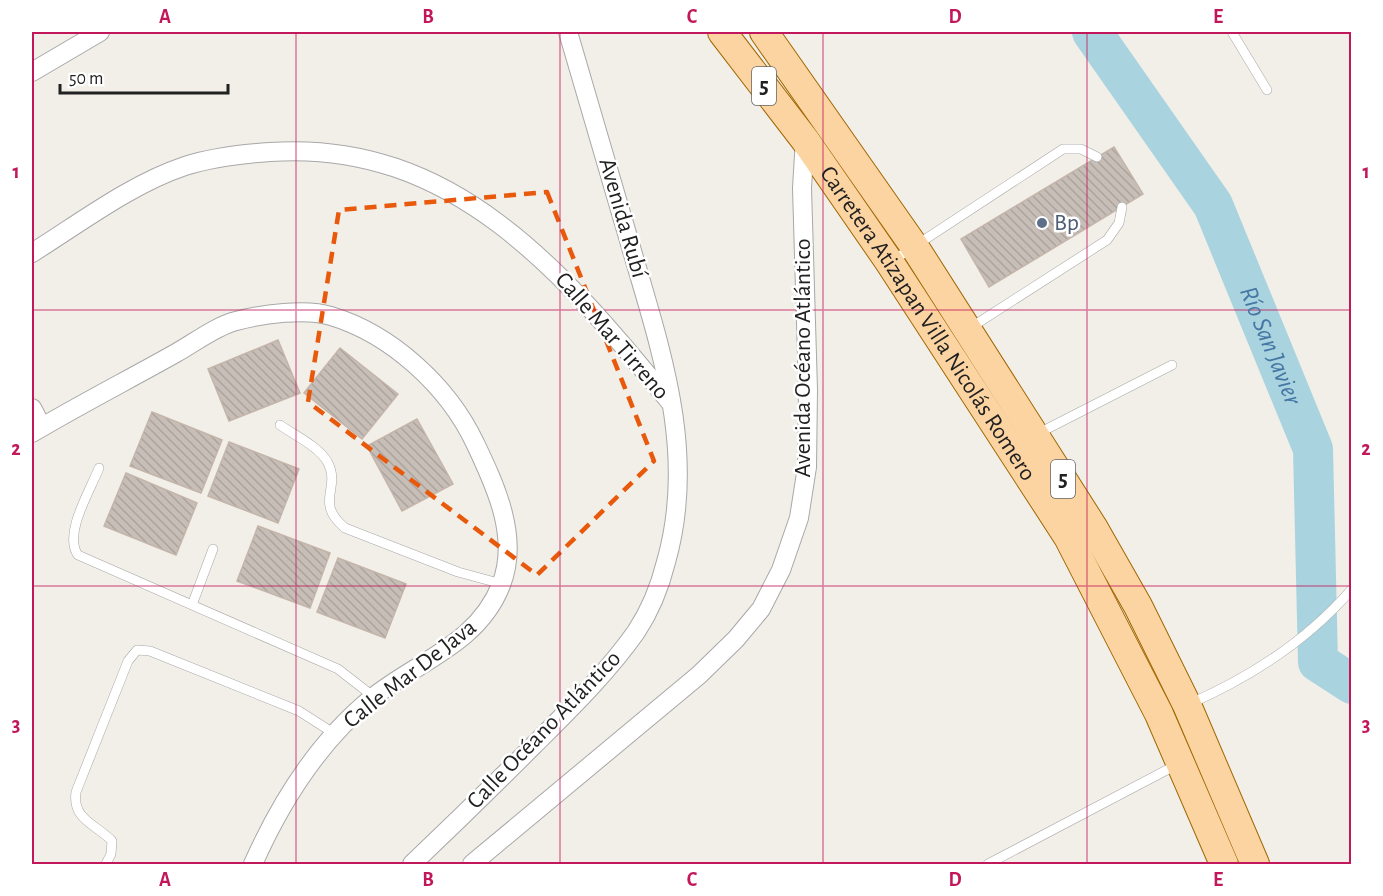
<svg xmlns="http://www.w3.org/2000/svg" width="1383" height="896" font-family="'Alegreya Sans',sans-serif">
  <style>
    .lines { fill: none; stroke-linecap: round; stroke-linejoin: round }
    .river { stroke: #a9d4df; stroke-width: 40 }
    .building { fill: url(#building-back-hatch); stroke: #c4b5aa; stroke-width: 1.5 }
    .service-casing { stroke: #a8a8a8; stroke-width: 10 }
    .minor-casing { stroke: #a8a8a8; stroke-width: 20 }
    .primary-casing { stroke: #9f6700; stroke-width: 30 }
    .service { stroke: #fff; stroke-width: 9 }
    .minor { stroke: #fff; stroke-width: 18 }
    .primary { stroke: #fcd4a2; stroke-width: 28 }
    .marked { fill: none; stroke: #e8590c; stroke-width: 4.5; stroke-dasharray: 12 8; stroke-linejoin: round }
    .grid { fill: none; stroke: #c2185b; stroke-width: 1.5; stroke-opacity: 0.55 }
    .service-dot { fill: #5c6f8a; stroke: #fff; stroke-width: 2 }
    .labels { text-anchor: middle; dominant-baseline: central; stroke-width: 5; stroke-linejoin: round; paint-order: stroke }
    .shield { fill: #fff; stroke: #646464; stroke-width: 1.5 }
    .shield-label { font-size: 22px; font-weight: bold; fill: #212121 }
    .street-label { font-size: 24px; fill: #212121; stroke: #fff }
    .service-label { font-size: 24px; fill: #4e5e75; stroke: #fff; text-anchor: start }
    .water-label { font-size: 26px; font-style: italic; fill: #4676a3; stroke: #fff }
    .neatline { fill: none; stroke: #c2185b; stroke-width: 2 }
    .grid-label { font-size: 20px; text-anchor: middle; font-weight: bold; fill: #c2185b }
  </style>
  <defs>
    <pattern id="building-back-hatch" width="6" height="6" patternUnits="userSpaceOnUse" patternTransform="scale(1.5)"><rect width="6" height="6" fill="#c7beb7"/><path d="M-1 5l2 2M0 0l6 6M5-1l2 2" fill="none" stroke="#aba39d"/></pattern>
  </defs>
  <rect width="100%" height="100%" fill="#f2eee8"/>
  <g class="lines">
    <path class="river" id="s1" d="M1092,32L1213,205L1313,449L1318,662L1352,684"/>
  </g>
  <path class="building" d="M1114,147L1143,194L989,287L961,239Z
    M278,340L300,393L229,421L208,369Z
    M340,348L398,394L362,439L304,393Z
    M152,412L222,440L201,493L130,466Z
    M417,419L453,484L402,511L367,446Z
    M229,442L299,469L278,523L208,496Z
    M126,473L197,503L176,555L104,526Z
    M258,526L330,553L310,608L237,581Z
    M338,558L406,584L385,638L317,612Z"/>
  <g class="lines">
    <defs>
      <path id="service" d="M1232,32L1267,90
        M892,261L1063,149H1081L1097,157
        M970,328L1107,240L1119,223L1122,207
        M280,425C294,435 320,447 328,463C341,489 314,502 345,528L458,572L502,584
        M1037,434L1172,365
        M99,468C90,491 63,534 78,555L338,669L374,697
        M192,605L213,549
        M1189,704C1251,677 1307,641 1352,589
        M106,864L111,854L112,841C96,824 72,820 76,792L128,661L137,650L150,651L299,711L335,734
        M988,864L1178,764"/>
      <path id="minor" d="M32,72L100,32
        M32,253C80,223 131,184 185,166C213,157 241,154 270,152C453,139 565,274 670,402
        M32,408L42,427
        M32,433C79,405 128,380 176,353C194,343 216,326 236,321C262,314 306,308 331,316C391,334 448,386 475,443C495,485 520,537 501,585C478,644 418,661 372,698C318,742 281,801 253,864
        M412,864C453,825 494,785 534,745C570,709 607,673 636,632C650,611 660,586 666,562C698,450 659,345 628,237C608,169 588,100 568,32
        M472,864L699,675L736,639L761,609L781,570L799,518L807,467L808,390L802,188L805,139"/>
      <g id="primary">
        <path id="s2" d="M722,32L805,140L890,263L1068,537L1159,714L1224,864"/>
        <path d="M764,32L914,246L1093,527L1138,606L1187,705L1255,864"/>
      </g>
    </defs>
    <use href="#service" class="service-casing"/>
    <use href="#minor" class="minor-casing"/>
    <use href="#primary" class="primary-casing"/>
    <use href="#service" class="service"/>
    <use href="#minor" class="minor"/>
    <use href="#primary" class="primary"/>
  </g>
  <path class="marked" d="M547,192L654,461L537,575L308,402L339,210Z"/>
  <path class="grid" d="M296,32V864M560,32V864M823,32V864M1087,32V864M32,310H1352M32,586H1352"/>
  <circle class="service-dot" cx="1042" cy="223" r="6"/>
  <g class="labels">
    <g class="shield">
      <rect x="752" y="67" width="24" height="38" rx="4.5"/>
      <rect x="1051" y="460" width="24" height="38" rx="4.5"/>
    </g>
    <g class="shield-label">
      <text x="764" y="86">5</text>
      <text x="1063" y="479">5</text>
    </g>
    <g class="street-label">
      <text transform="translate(623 218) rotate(74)">Avenida Rubí</text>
      <text stroke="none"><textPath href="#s2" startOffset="357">Carretera Atizapan Villa Nicolás Romero</textPath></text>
      <text transform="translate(612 336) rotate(49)">Calle Mar Tirreno</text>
      <text transform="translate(803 358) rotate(-90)">Avenida Océano Atlántico</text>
      <text transform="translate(410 674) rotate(-38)">Calle Mar De Java</text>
      <text transform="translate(544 730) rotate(-46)">Calle Océano Atlántico</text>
    </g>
    <g class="service-label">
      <text x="1054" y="223">Bp</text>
    </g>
    <g class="water-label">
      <text stroke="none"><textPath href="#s1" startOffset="363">Río San Javier</textPath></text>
    </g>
  </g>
  <rect width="1383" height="896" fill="none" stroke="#ffffff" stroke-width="66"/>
  <path d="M60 84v9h168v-9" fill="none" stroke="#212121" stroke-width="3"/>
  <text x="69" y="84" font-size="18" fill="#212121" stroke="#ffffff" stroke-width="4.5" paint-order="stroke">50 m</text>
  <rect x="33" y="33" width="1317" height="830" class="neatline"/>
  <g class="grid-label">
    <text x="165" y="23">A</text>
    <text x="428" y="23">B</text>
    <text x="692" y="23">C</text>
    <text x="955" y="23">D</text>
    <text x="1218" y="23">E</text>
    <text x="16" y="178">1</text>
    <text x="1366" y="178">1</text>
    <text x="16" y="455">2</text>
    <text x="1366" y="455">2</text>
    <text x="16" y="731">3</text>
    <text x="1366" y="731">3</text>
    <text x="165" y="886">A</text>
    <text x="428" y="886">B</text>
    <text x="692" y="886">C</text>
    <text x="955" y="886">D</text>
    <text x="1218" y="886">E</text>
  </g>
</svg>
